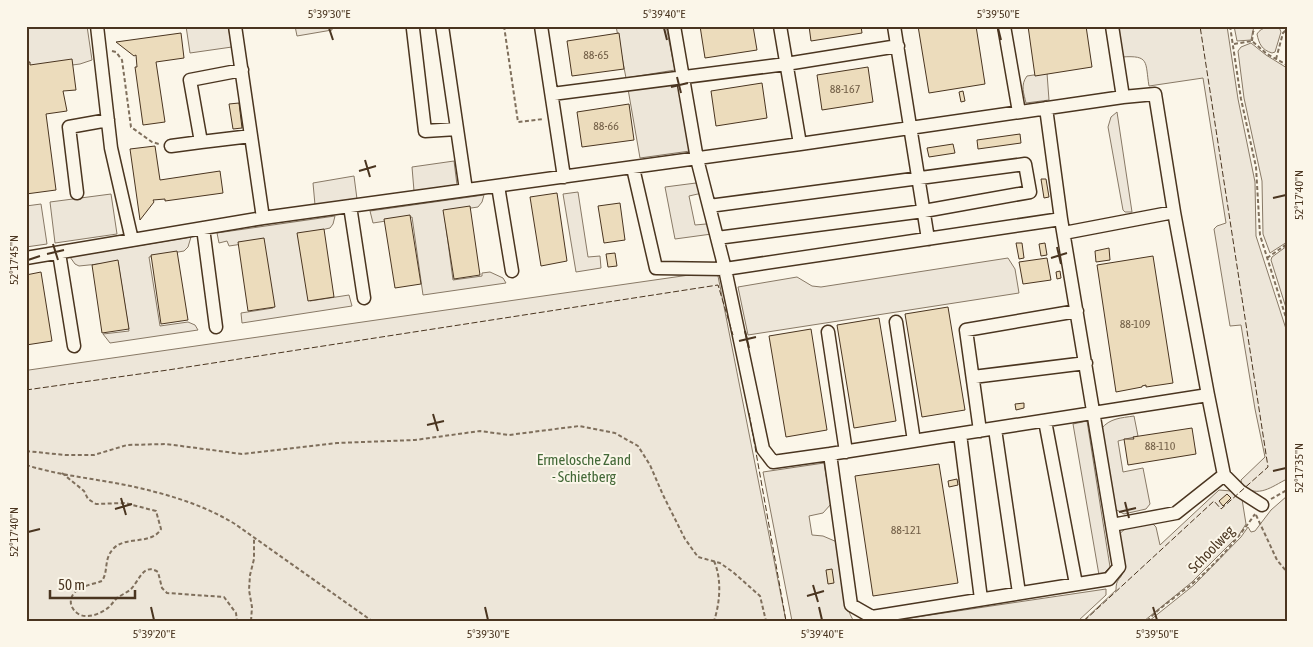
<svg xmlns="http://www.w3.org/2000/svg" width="1313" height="647" font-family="'Asap Condensed',sans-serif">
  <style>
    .green { fill: #ede6d9; stroke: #887966 }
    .building { fill: #ecdcbc; stroke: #4a3520 }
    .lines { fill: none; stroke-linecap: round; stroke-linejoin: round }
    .minor-casing { stroke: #4a3520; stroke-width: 15 }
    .path { stroke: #7f6f5c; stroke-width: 2; stroke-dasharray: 4 2.5; stroke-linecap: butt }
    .minor { stroke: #fbf6e9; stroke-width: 12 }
    .fence { stroke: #4a3520; stroke-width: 1; stroke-dasharray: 6 2.5; stroke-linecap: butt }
    .ticks { fill: none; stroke: #4a3520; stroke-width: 2 }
    .labels { text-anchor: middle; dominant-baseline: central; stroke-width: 4; stroke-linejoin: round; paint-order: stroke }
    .number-label { font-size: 12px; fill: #725f47 }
    .park-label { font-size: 15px; fill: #436837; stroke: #fbf6e9 }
    .street-label { font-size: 15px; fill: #4a3520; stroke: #fbf6e9 }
    .neatline { fill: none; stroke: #4a3520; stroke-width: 2 }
    .ticks-label { font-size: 12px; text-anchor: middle; fill: #4a3520 }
  </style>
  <rect width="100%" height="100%" fill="#fbf6e9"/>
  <path class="green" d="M26,26H87L92,60L80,64L26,71Z
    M186,26H228L232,47L190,53Z
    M295,26H332V30L297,36Z
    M616,26H666L675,70L626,78Z
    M1117,26H1227L1238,99L1255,182L1256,236L1287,332V479C1271,487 1259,498 1242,486L1241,480L1265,457L1255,409L1241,325L1230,326L1214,229L1217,226L1226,223L1203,78L1149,86C1145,62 1150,55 1122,57Z
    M1234,26H1254L1251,40L1237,41Z
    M1279,27L1281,32L1275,52L1272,53C1262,50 1259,44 1257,34C1262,26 1270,27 1279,27Z
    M1251,43L1266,55L1287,68V242L1270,253L1263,234L1262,181L1244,98L1238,51L1241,47Z
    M1047,73L1049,100L1026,103C1024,94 1020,85 1027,76Z
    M678,82L690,151L640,158L628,89Z
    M1117,112L1132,212H1125L1123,210L1108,127L1111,117Z
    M454,161L457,185L414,191L412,167Z
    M354,176L357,199L315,205L313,183Z
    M696,183H704L711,191L689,196L695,225L717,223L719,233L675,239L665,187Z
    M578,192L588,257L600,256L601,268L576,272L563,194Z
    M111,194L117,234L55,243L50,202Z
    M484,195L482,202L478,207L444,212L453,280L482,276V273L490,272L503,278L506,283L423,295L412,217L373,223L370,211Z
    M41,204L47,244L26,247V206Z
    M335,216L333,224L330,228L298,235L310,301L349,295L352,306L242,323L241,313L273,308L263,241L229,246L227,241L219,243L217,233Z
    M191,237L188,247L184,251L149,257L160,326L188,322L195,325L198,330L110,343L103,334L129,331L118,262L79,266L75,264L70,257Z
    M1287,246V311L1271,260L1272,257Z
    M1008,258L1015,269L1019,293L748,335L738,287L797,277L812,286L821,287Z
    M717,271L786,621H26V372L29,370Z
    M1134,416L1138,436L1118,441L1123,472L1143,468L1150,504L1146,509L1124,514L1115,509L1101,429C1110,418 1121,418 1134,416Z
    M1087,421L1110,567L1103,574L1099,575L1073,424Z
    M824,463L831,504L823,513L809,516L812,535L823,536L837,542C840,560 843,608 854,621H792L763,472Z
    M1219,490L1231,491L1242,499L1246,524L1239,535L1192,582L1144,621H1083L1116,590C1116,578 1120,581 1123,572C1127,562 1121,546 1119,535C1126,524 1141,525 1153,524L1156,527L1160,545Z
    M1287,496V621H1149L1194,585L1241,537L1248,527L1251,532L1255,531L1271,510Z
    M1106,589V595L1078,621H890Z"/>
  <path class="building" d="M700,26H753L757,50L705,58Z
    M809,26H861L862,33L811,41Z
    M918,26H976L985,84L929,93Z
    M1028,26H1086L1092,67L1035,76Z
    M181,33L184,58L156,62L165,122L143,125L135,67H137L136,55L134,56L116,42Z
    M619,33L624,69L572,76L567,41Z
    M72,59L76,90L63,91L67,111L46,114L56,190L26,194V62H30V65Z
    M868,67L873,102L822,110L817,75Z
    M762,83L767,118L716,126L711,91Z
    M963,91L965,101L961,102L959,92Z
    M239,103L242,128L233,129L229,104Z
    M629,104L634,140L582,147L577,112Z
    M1020,134L1021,143L978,149L977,140Z
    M953,144L955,153L929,157L927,148Z
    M155,146L160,180L220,171L223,193L165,201V199L153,200L154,202L140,220L130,149Z
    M1041,179H1046L1049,197L1044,198Z
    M557,193L567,261L541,266L530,197Z
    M620,203L625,240L604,243L598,206Z
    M470,206L480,275L454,279L443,210Z
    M410,215L421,284L395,288L384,219Z
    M324,229L334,297L308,301L297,233Z
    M264,238L275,307L248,311L238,242Z
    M1016,243H1022L1024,258L1019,259Z
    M1045,243L1047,255L1041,256L1039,244Z
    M1109,248L1110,260L1096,262L1095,251Z
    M177,251L188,320L161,324L151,255Z
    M615,253L617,266L608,267L606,254Z
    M1153,256L1173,383L1146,387V385L1142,386V387L1116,392L1097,265Z
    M1047,258L1051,280L1023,284L1019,262Z
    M118,260L129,329L102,333L92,265Z
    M1060,271L1061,278L1057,279L1056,272Z
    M41,272L52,341L26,345V275Z
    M948,307L965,410L922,417L905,314Z
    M879,318L896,421L854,428L837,325Z
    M811,329L827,430L786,437L769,336Z
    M1024,403V408L1016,410L1015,404Z
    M1192,428L1196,454L1128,465L1124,439H1134L1133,437Z
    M939,464L958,583L873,596L855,476Z
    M957,479L958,485L949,487L948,481Z
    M1227,494L1231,498L1223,506L1219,501Z
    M832,569L834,583L828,584L826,570Z"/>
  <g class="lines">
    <defs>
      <path id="minor" d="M97,26L111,148L132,240
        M235,26L263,218
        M442,26L466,190
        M541,26L564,177
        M674,26L697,159L725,269L1061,219L1046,108
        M780,26L800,144
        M894,26L928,239
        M1004,26L1019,112
        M413,29L425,131L457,129
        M242,70L190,80L201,142L251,136
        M552,94L786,64L898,46
        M1123,97L1155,94L1174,212
        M171,146L201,142
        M633,168L656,268L725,269L763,449L773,462L830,454L851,605L872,617L1109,579L1119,567L1061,219
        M498,186L512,271
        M77,193L69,127L108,120
        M350,206L364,298
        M709,206L1025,164L1030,192L924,211L717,238
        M203,228L216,327
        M59,253L74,346
        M26,258L263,218L800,144L1123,97L1112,26
        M896,322L914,441
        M828,332L846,452
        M973,377L1086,363
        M1045,421L1076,584
        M995,429L1019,593
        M980,431L966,330L1077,311
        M960,434L981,599
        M830,454L1208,395L1174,212L1064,233
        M1224,475L1240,491L1262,505
        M1112,525L1176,513L1224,475L1208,395"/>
    </defs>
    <use href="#minor" class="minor-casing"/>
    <path class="path" d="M504,26L518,122L543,119
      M1230,26L1241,99L1256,167L1260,235L1287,321
      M1252,41L1253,32L1257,26
      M1234,44L1252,41L1267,54L1287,65
      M112,51L116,52L122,60L131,127L152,142L159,144
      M1276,59L1283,33L1287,29
      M1267,258L1287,244
      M26,451L65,455H94L127,445L166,444L242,454L337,443L415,440L480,431L509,435L579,426L615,433L638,446L650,465L663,495L685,539L698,557L720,563L733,572L760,596L766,621
      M26,465C61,476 99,479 135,487C170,495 204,505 235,524L372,621
      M62,473L84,491L88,499L96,504L125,503L156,511L161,529C152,545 126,536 114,548C103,559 109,570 102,581C92,585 73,586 71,600C70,605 73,610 77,613C86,620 101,614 109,607C112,604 114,601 117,598C121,595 126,593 130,590C139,582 143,562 158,572L162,588L167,593L224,597L236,613L237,621
      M1271,499L1287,490
      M1256,515L1277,560L1287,572
      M714,561C722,579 720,603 714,621
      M251,621L252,607L249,590L250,575L254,559V537
      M1147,621C1160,607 1177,596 1192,584C1216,564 1237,540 1255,514"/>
    <use href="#minor" class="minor"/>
    <path class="fence" d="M26,390L168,370L718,285L733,335
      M749,413L786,621
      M1084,621L1214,501L1221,509L1268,467L1200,26"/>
  </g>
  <path class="ticks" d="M329,28L333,40M664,28L667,40M998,28L1001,40M677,77L681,93M671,87L688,83M365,160L370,177M359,171L376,166M1273,198L1286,195M53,244L58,260M1057,247L1061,264M47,254L64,250M1051,258L1067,253M28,260L40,256M745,331L749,348M739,341L756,337M433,414L438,431M427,425L444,421M1273,471L1286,468M121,498L126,515M1125,502L1129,518M115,509L132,504M1119,512L1136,508M28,532L40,529M813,585L818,602M807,596L824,591M151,607L154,620M485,607L488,620M819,607L822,620M1153,607L1157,620"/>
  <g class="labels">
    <g class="number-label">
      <text x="596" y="55">88-65</text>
      <text x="845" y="89">88-167</text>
      <text x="606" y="126">88-66</text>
      <text x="1135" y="324">88-109</text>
      <text x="1160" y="446">88-110</text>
      <text x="906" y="530">88-121</text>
    </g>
    <g class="park-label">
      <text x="584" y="459">Ermelosche Zand<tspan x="584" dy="17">- Schietberg</tspan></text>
    </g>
    <g class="street-label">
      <text transform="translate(1211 549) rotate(-46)">Schoolweg</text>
    </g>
  </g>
  <rect width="1313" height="647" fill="none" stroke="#fbf6e9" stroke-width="55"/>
  <path d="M50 590v8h85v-8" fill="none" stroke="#4a3520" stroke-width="2.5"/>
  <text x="58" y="590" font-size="15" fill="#4a3520" stroke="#fbf6e9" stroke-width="4" paint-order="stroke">50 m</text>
  <rect x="28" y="28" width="1258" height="592" class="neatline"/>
  <g class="ticks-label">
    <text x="329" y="18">5°39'30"E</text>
    <text x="664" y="18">5°39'40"E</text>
    <text x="998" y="18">5°39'50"E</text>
    <text transform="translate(1299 195) rotate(-90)" y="4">52°17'40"N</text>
    <text transform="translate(14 260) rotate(-90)" y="4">52°17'45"N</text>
    <text transform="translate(1299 468) rotate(-90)" y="4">52°17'35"N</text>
    <text transform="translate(14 532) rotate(-90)" y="4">52°17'40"N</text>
    <text x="154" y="638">5°39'20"E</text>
    <text x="488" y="638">5°39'30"E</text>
    <text x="822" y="638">5°39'40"E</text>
    <text x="1157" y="638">5°39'50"E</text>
  </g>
</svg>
